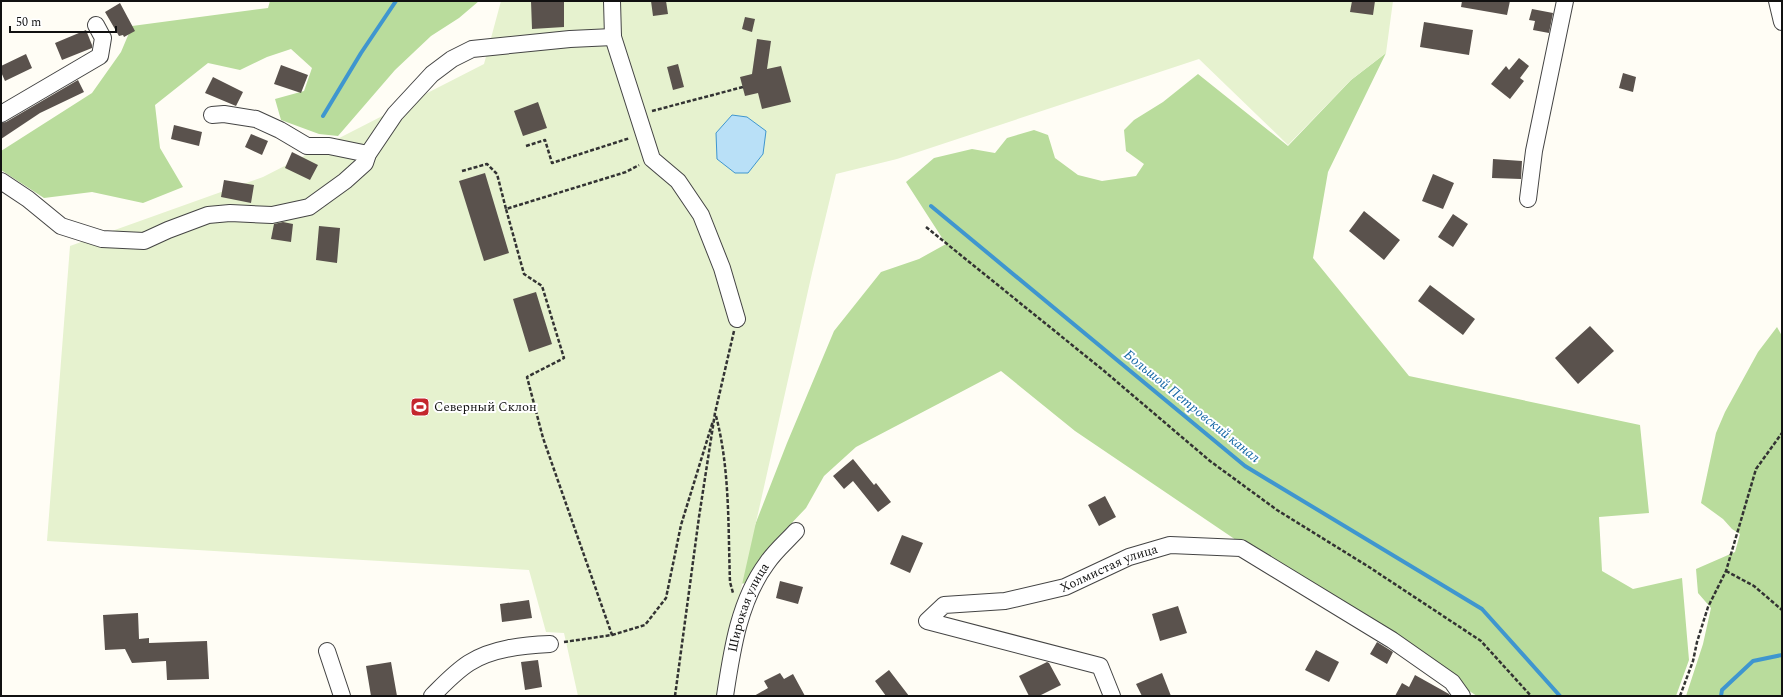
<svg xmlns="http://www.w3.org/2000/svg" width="1783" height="697" font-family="Spectral,serif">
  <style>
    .forest { fill: #b9dc9c }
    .pitch { fill: #e6f2cf }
    .water { fill: #b9e0f7; stroke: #3f96cf }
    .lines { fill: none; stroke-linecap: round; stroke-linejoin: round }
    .stream { stroke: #3f96cf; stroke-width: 4 }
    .building { fill: #5a524d }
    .minor-casing { stroke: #444; stroke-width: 18 }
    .path { stroke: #333; stroke-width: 2.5; stroke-dasharray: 4 2; stroke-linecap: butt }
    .minor { stroke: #fff; stroke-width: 16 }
    .labels { text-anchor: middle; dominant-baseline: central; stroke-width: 4; stroke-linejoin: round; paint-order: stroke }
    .poi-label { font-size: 13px; fill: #111; stroke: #fff; text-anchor: start }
    .street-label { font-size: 13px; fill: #111; stroke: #fff }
    .water-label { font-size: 14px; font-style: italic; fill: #1768a6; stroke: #fff }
  </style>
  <rect width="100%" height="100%" fill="#fffdf5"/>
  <path class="forest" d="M270,1H479L459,18L431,36L395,70L338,136L319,134L281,120L275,99L304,91L312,68L291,49L267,57L240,70L208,63L155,105L160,148L183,187L143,203L92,192L44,198L1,170V151L92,93L121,52L132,26L268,8Z
    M1386,53L1328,172L1313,258L1409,376L1640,425L1649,513L1599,517L1602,571L1633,589L1682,578L1689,660L1676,696H1477L1270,563L1075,431L1001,371L856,447L824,476L806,508L767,549L747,583L739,584L737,571L787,443L834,331L881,272L919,259L946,244L906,182L934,158L972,149L995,153L1007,138L1034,130L1048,135L1055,158L1078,175L1102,181L1136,176L1144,164L1126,151L1124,130L1134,120L1163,102L1198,74L1288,146L1351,80Z
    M1777,327L1782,336V696H1686L1703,644L1711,608L1698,593L1696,569L1735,552L1740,534L1732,529L1723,519L1701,503L1716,433L1725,412L1758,352Z"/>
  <path class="pitch" d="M501,1H1393L1386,53L1351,80L1288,145L1199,59L897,159L836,174L812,273L717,696H578L564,633L546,632L529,570L47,541L70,246L263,177L484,64Z"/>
  <path class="water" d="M732,115L747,117L766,131L763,154L748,173H735L717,159L716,133Z"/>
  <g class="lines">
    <path class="stream" d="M323,116L361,53L396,1
      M931,206L1245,466L1482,609L1560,696
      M1721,696L1722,690L1753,661L1782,655"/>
  </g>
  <path class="building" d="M531,1H564V27L532,29Z
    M651,1H666L668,14L653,16Z
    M1352,1H1375L1373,15L1350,12Z
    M1462,1H1510L1507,15L1461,7Z
    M120,3L135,31L124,37L123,35L119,36L105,12Z
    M1532,9L1553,13L1549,33L1533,30L1535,21L1529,20Z
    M745,17L755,19L752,32L742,29Z
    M1424,22L1473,30L1469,55L1420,47Z
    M86,30L92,45V48L62,60L55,43Z
    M757,39L771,41L767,69L781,66L791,102L762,109L758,93L745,96L740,77L752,74Z
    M26,54L32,68L5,81L1,72V66Z
    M1519,58L1529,66L1520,78L1524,81L1510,99L1491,84L1506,66L1509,70Z
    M678,64L684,87L673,90L667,67Z
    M281,65L308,75L301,93L274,84Z
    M1623,73L1636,77L1633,92L1619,88Z
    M213,77L243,92L236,106L205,93Z
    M78,80L84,92L40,113L1,139V123L6,122Z
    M538,102L547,128L523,136L514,111Z
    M174,125L202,132L199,146L171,139Z
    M251,134L268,141L262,155L245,147Z
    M292,152L318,165L310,180L285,168Z
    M1493,159L1522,161L1521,179L1492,178Z
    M485,173L509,253L484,261L459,181Z
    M1433,174L1454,183L1443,209L1422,201Z
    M224,180L254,185L251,203L221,197Z
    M1364,211L1400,240L1384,260L1349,231Z
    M1453,214L1468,224L1453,247L1438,237Z
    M283,222L293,224L291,242L271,239L274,224Z
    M319,226L340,228L337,263L316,260Z
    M1430,285L1475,319L1463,335L1418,301Z
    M536,292L552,344L529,352L513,299Z
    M1590,326L1614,351L1578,384L1555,358Z
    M853,459L874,485L876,483L891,502L878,512L853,481L844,489L833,476Z
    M1105,496L1116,517L1099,526L1088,505Z
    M902,535L923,543L910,573L890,564Z
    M780,581L803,587L798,604L776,598Z
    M529,600L532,618L502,622L500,604Z
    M1178,606L1187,633L1160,641L1152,614Z
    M138,613L139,639L149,638V643L207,641L209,679L167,680L166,661L132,663L125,649L105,650L103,615Z
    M1377,642L1393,652L1387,664L1370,654Z
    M1316,650L1339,662L1329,682L1305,670Z
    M538,660L542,687L525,690L521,662Z
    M391,662L397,696H371L366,666Z
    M1047,662L1049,663L1061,685L1039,696H1029L1019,676Z
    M889,670L909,696H886L875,681Z
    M780,673L784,679L793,674L805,696H754L768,688L764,681Z
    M1162,673L1171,696H1142L1136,684Z
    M1415,675L1449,694L1450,696H1395L1402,683L1409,687Z"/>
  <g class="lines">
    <defs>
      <g id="minor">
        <path d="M612,1L613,37L652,159L678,181L701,215L722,268L737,319"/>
        <path d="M1777,1L1782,22"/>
        <path d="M1,114L100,56L103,38L96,25"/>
        <path d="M212,115L224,114L256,119L280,130L307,146H329L368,154"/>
        <path d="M1,181L28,199L61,226L102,239L144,241L168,230L208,215L230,213L272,215L309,207L345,181L365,163L368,154L395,114L432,74L452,59L472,49L570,39L613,37"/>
        <path d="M1528,199L1534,151L1565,1"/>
        <path d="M327,651L342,696"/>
        <path d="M432,696C444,684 455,672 469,663C492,648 524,645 550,644"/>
        <path id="s1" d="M725,696C732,650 739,601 767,563C775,551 787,541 796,531"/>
        <path id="s2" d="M1112,696L1100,666L927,621L944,605L1005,601L1065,587L1129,557L1170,545L1241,548L1392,640L1452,682L1462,696"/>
      </g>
    </defs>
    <use href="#minor" class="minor-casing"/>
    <path class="path" d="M652,111L743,87
      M526,146L545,140L552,163L630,138
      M462,171L487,164L497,174L506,209
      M926,227L1103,370L1210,461L1277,510L1369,567L1481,641L1531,696
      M716,416C730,469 728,527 730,582L733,593
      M1726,571L1754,586L1782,610
      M612,635L645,625L666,598L681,525L713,421
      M564,642L612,635L543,438L527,377L564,358L542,286L524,274L506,209L626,172L639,165
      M675,696L699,517L715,413L734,331
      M1680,696L1693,661L1697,642L1708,607L1726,571L1756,469L1782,433"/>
    <use href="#minor" class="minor"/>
  </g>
  <defs>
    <symbol id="stadium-square" viewBox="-11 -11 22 22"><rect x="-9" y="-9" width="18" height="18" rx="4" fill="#c4262e" stroke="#fff"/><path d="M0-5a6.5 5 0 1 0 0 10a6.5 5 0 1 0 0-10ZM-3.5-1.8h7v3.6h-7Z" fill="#fff"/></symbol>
  </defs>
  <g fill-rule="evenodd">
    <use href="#stadium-square" x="409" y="396" width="22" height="22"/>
  </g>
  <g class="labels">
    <g class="poi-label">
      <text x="434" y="407">Северный Склон</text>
    </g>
    <g class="street-label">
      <text stroke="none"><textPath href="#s2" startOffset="405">Холмистая улица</textPath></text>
      <text stroke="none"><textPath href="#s1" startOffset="92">Широкая улица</textPath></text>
    </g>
    <g class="water-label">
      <text transform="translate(1192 406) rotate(39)">Большой Петровский канал</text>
    </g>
  </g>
  <rect width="1783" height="697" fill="none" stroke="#111111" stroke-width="4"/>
  <path d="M10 26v6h106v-6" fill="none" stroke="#111111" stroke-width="2"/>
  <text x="16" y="26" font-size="12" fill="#111111" stroke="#ffffff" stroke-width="3" paint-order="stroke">50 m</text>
</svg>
